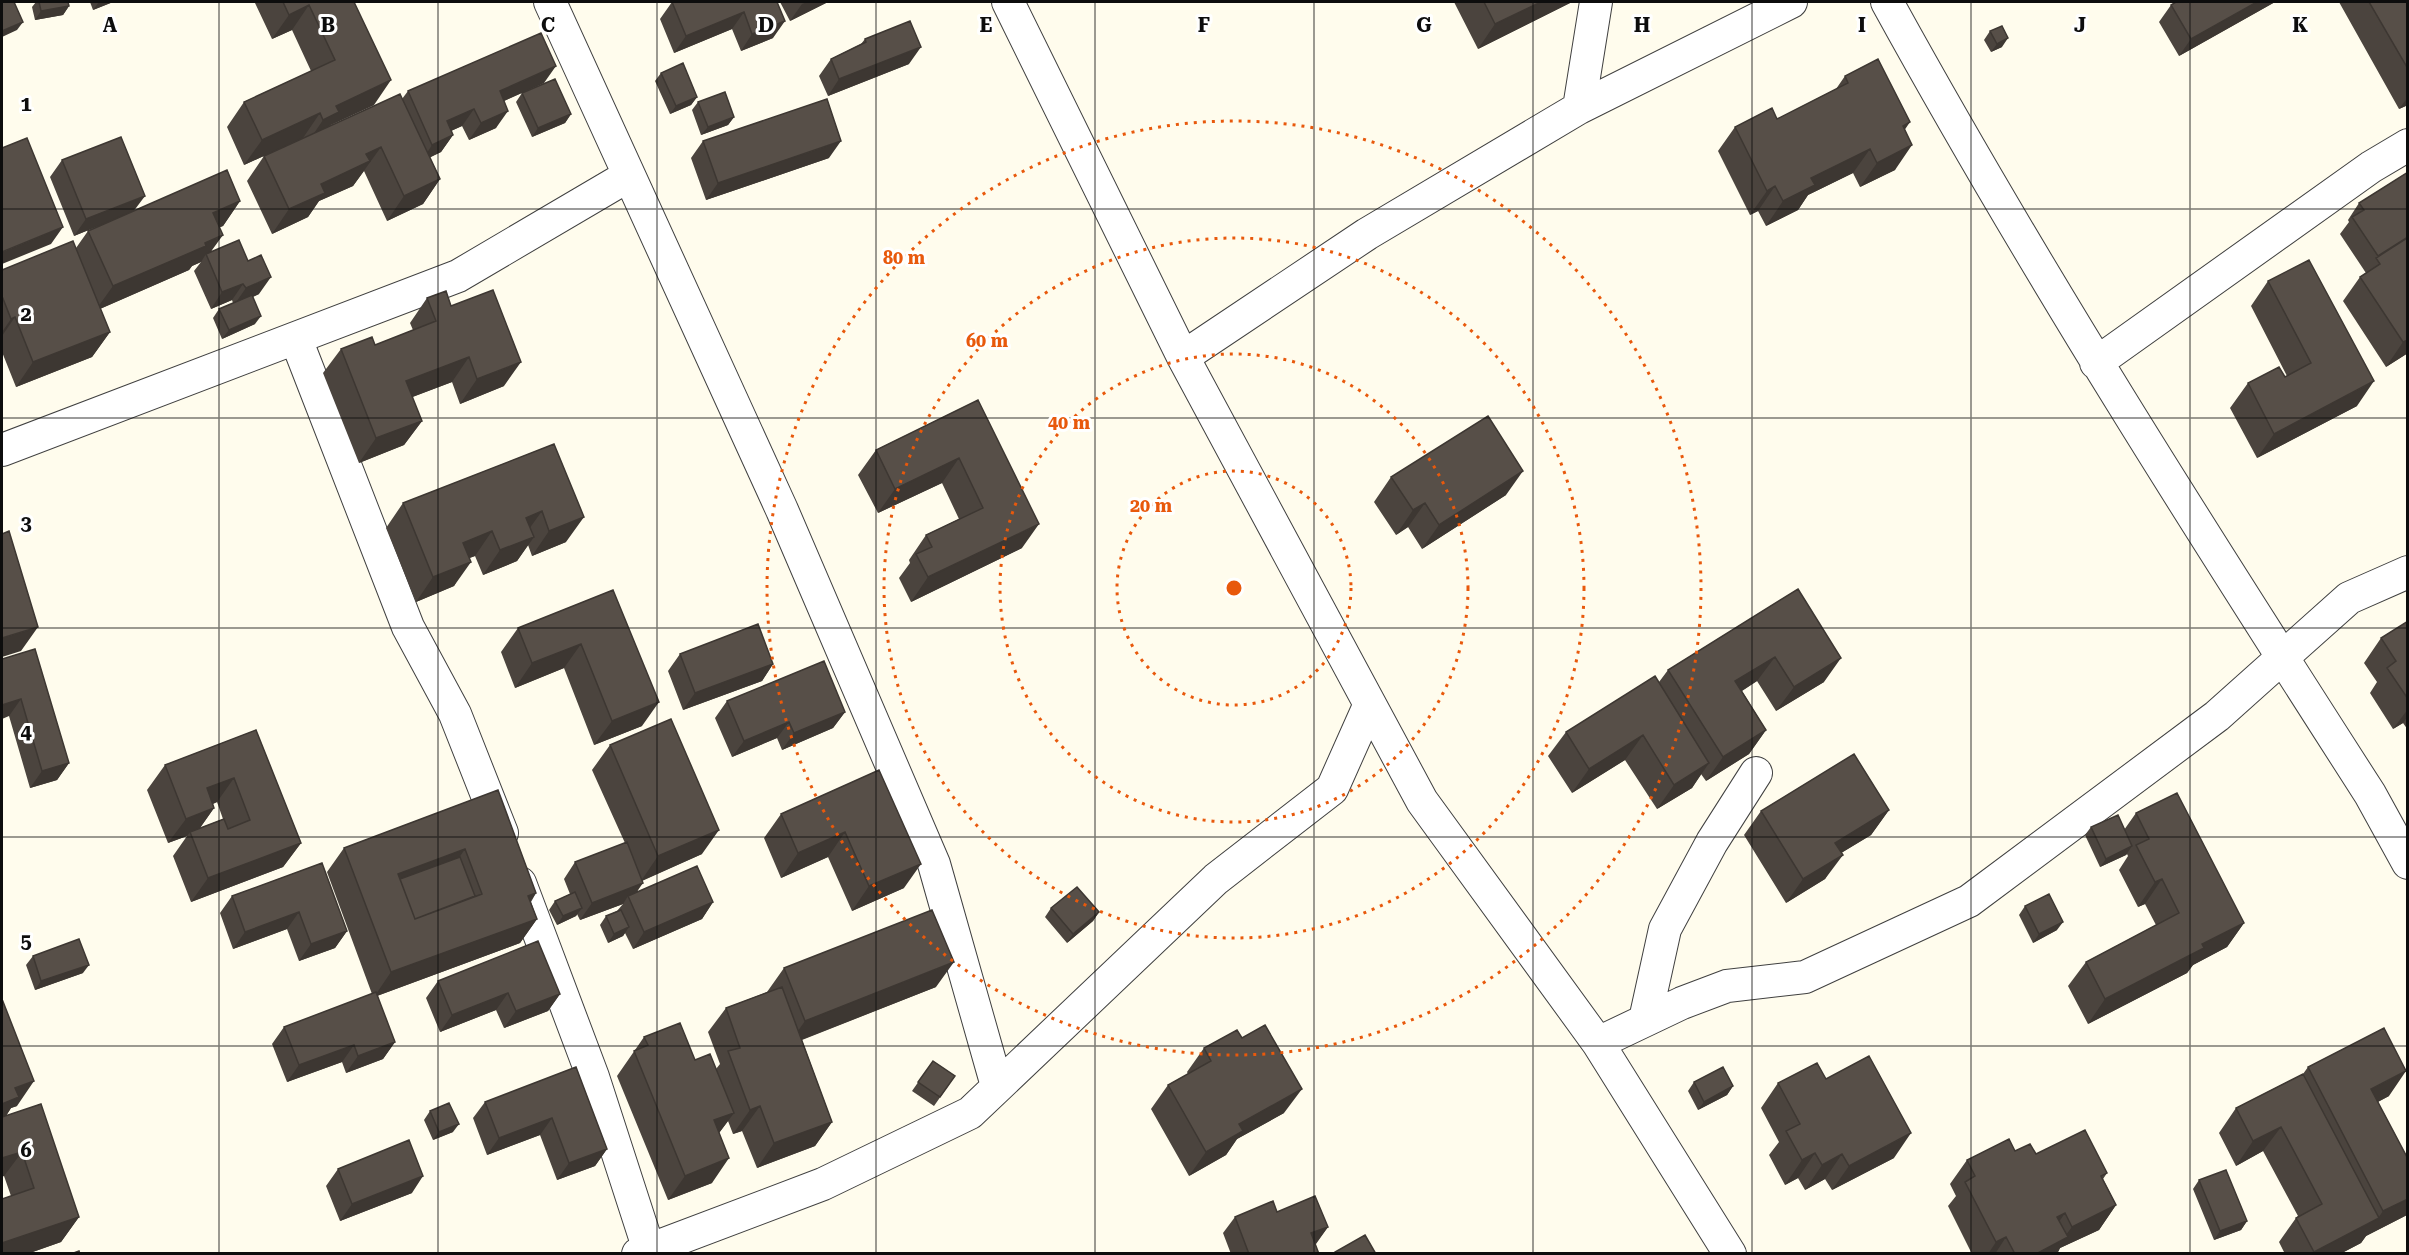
<svg xmlns="http://www.w3.org/2000/svg" width="2409" height="1255" font-family="'Roboto Serif',serif">
  <style>
    .lines { fill: none; stroke-linecap: round; stroke-linejoin: round }
    .minor-casing { stroke: #404040; stroke-width: 34 }
    .minor { stroke: #fff; stroke-width: 32 }
    .wall { fill: #4b443e; fill-rule: evenodd }
    .shaded-wall { fill: #3d3732 }
    .building { fill: #574f48; stroke: #3d3732; stroke-width: 1.5; fill-rule: evenodd }
    .grid { fill: none; stroke: #0d0d0d; stroke-width: 1.5; stroke-opacity: 0.55 }
    .ring { fill: none; stroke: #e8590c; stroke-width: 3; stroke-dasharray: 3 6 }
    .grid-label { font-size: 20px; text-anchor: middle; font-weight: bold; fill: #0d0d0d; stroke: #fff; stroke-width: 6; stroke-linejoin: round; paint-order: stroke }
    .centre { fill: #e8590c; stroke: #fff; stroke-width: 3 }
    .ring-label { font-size: 18px; text-anchor: middle; font-weight: bold; fill: #e8590c; stroke: #fff; stroke-width: 6; stroke-linejoin: round; paint-order: stroke }
  </style>
  <rect width="100%" height="100%" fill="#fffced"/>
  <g class="lines">
    <defs>
      <path id="minor" d="M550,2L782,510L934,864L997,1086
        M1008,2L1183,357L1422,801L1598,1043L1730,1254
        M1887,2C2036,273 2203,534 2370,794L2408,863
        M1579,108L1596,2
        M296,339L408,627L455,714L502,833
        M1183,357L1367,234L1579,108L1791,2
        M2096,363L2371,167L2408,145
        M2,450L458,276L628,176
        M520,883L593,1077L649,1250L647,1254
        M1645,1020L1665,929L1712,842L1756,773
        M1598,1043L1682,1003L1727,986L1805,977L1969,901L2217,716L2349,598L2408,572
        M638,1254L823,1184L970,1113L1216,879L1332,789L1369,706"/>
    </defs>
    <use href="#minor" class="minor-casing"/>
    <use href="#minor" class="minor"/>
  </g>
  <path class="wall" d="M36,2H68L69,6L63,15L35,20L32,7Z
    M90,2H113L93,10Z
    M257,2H354L374,105L329,126L402,99L408,91L544,83L504,101L496,128L469,140L462,126L451,131L453,135L441,152L430,157L440,179L423,204L387,221L364,171L353,186L319,201L308,217L272,234L247,181L264,156L303,138L244,165L227,127L244,102L311,71L292,30L272,39L255,3Z
    M672,2H777L773,38L741,51L732,29L674,53L660,19Z
    M780,2H828L790,21Z
    M1454,2H1572L1478,49Z
    M2176,2H2275L2179,56L2159,22L2171,5Z
    M2339,2H2408V105L2399,109Z
    M1990,31L2002,47L1991,52L1984,40Z
    M865,39L909,64L828,96L819,76L831,59L861,44Z
    M661,73L697,97L691,105L670,114L655,81Z
    M1845,76L1905,131L1895,170L1860,187L1853,173L1808,195L1798,210L1766,226L1758,211L1750,215L1718,151L1735,127L1777,119L1836,89Z
    M522,93L571,114L565,123L532,137L516,102Z
    M698,102L734,117L728,125L701,135L692,110Z
    M703,141L829,158L706,200L691,158Z
    M62,160L134,210L240,201L223,226L219,227L211,252L259,294L253,297L255,324L222,339L213,318L219,309L233,303L232,300L211,309L194,271L201,262L192,266L189,270L100,309L110,332L92,357L16,387L2,352V270L76,248L88,231L98,226L74,236L50,177Z
    M2408,172V353L2386,367L2343,301L2360,277L2366,273L2340,234L2349,222L2348,220L2359,203Z
    M2268,281L2357,406L2257,458L2230,408L2248,383L2285,377L2287,376L2251,306Z
    M427,298L451,306L504,386L460,404L452,382L412,397L422,421L404,445L359,463L323,373L341,349L375,345L413,330L410,323Z
    M978,400L1022,548L911,602L899,578L910,563L909,560L926,535L959,519L942,483L878,513L858,475L876,450Z
    M554,444L566,542L532,556L528,545L517,561L483,575L475,556L469,558L454,586L416,602L386,528L403,503Z
    M1391,477L1506,495L1422,549L1408,527L1396,535L1374,502Z
    M1798,589L1824,682L1776,711L1757,681L1742,691L1766,730L1749,754L1706,781L1701,774L1692,788L1657,809L1625,760L1572,793L1548,756L1566,732L1659,682L1668,670Z
    M613,590L642,726L594,745L564,668L515,688L501,652L518,628Z
    M2408,621V730L2403,723L2393,729L2370,693L2377,682L2364,663L2381,638Z
    M680,654L773,664L762,681L683,710L668,671Z
    M2,659L69,763L57,780L30,788L9,716Z
    M727,701L845,712L833,728L782,750L777,738L732,757L715,718Z
    M256,730L301,843L283,867L191,902L173,856L187,836L168,843L147,790L165,765ZM217,802L223,819L200,828L214,808L213,804Z
    M610,745L702,854L642,881L637,892L713,902L702,919L633,949L625,933L623,936L608,943L600,925L606,916L617,911L623,904L580,920L577,914L576,916L557,925L549,910L555,901L570,894L564,879L575,862L625,843L592,770Z
    M879,770L904,888L852,911L828,857L781,878L764,838L781,814Z
    M498,790L536,893L531,902L537,919L520,943L377,996L395,1042L383,1059L346,1073L342,1062L287,1082L272,1044L284,1027L372,994L327,872L344,848Z
    M1889,810L1871,835L1841,853L1825,879L1786,903L1744,835L1761,811Z
    M2136,813L2244,923L2227,947L2193,965L2187,973L2088,1024L2068,986L2086,962L2156,925L2145,904L2138,907L2119,870L2128,856L2127,854L2126,855L2100,867L2085,835L2091,827L2124,830Z
    M322,863L347,931L335,948L299,961L287,929L233,949L220,913L232,896Z
    M2025,906L2057,930L2033,943L2019,915Z
    M1051,908L1099,912L1093,921L1067,943L1045,917Z
    M33,956L83,973L35,990L26,965Z
    M784,968L936,987L802,1040L832,1122L815,1146L757,1168L742,1131L733,1134L728,1121L719,1133L712,1183L668,1200L617,1076L644,1037L716,1069L720,1064L708,1032L726,1008L767,992Z
    M438,981L560,994L548,1011L504,1028L496,1010L440,1032L426,998Z
    M2,999L17,1106L11,1108L6,1116L79,1217L61,1242L27,1254H2L11,1196L4,1176Z
    M1204,1048L1284,1113L1237,1139L1226,1155L1189,1176L1151,1109L1168,1085L1188,1074L1187,1072Z
    M933,1061L955,1076L934,1106L912,1091Z
    M576,1067L607,1149L595,1166L557,1180L540,1135L487,1155L473,1118L485,1102Z
    M2308,1067L2389,1096L2378,1102L2408,1159V1214L2407,1215L2366,1236L2361,1243L2340,1254H2285L2279,1242L2296,1218L2298,1216L2263,1151L2236,1166L2219,1133L2236,1108L2303,1074Z
    M1826,1079L1894,1158L1832,1190L1825,1179L1805,1190L1798,1178L1785,1185L1769,1155L1779,1142L1761,1108L1778,1083Z
    M1694,1082L1733,1086L1727,1095L1698,1110L1688,1091Z
    M430,1111L453,1132L433,1140L424,1120Z
    M2015,1151L2036,1154L2107,1173L2103,1179L2116,1205L2099,1230L2060,1248L2057,1254H1972L1948,1206L1956,1196L1950,1184L1967,1160Z
    M338,1169L412,1193L340,1221L326,1186Z
    M2199,1180L2247,1221L2241,1230L2214,1240L2193,1189Z
    M1235,1217L1328,1227L1315,1244L1319,1254H1231L1223,1233Z"/>
  <path class="shaded-wall" d="M99,2H113L93,10Z
    M807,2H828L790,21L802,4Z
    M1541,2H1572L1478,49L1495,24Z
    M2257,2H2275L2179,56L2191,39Z
    M309,5L292,30L272,39L289,15Z
    M69,6L63,15L35,20L41,11Z
    M744,12L732,29L674,53L686,36Z
    M785,21L773,38L741,51L752,34Z
    M23,22L17,30L2,37V31Z
    M2008,38L2002,47L1991,52L1997,44Z
    M921,47L909,64L828,96L839,79Z
    M556,66L544,83L488,108L500,91Z
    M391,80L374,105L330,125L322,137L306,145L323,120L336,106Z
    M697,97L691,105L670,114L676,106Z
    M2408,97V105L2399,109Z
    M474,109L462,126L435,138L447,121Z
    M508,111L496,128L469,140L481,123Z
    M320,113L303,138L244,165L262,140Z
    M571,114L565,123L532,137L538,128Z
    M734,117L728,125L701,135L708,127Z
    M1910,122L1893,147L1903,126Z
    M453,135L441,152L421,162L432,145Z
    M841,141L829,158L706,200L718,183Z
    M1912,145L1895,170L1860,187L1877,163Z
    M381,147L353,186L319,201L308,217L272,234L289,209L321,184L366,154Z
    M1870,149L1853,173L1808,195L1798,210L1766,226L1783,201L1811,178Z
    M440,179L423,204L387,221L404,196Z
    M1775,186L1758,211L1750,215L1767,191Z
    M145,196L133,212L74,236L86,219Z
    M240,201L223,226L196,238L213,213Z
    M63,227L51,244L2,264V252Z
    M223,235L207,257L206,254L201,262L192,266L189,270L95,311L113,286Z
    M271,277L259,294L234,305L246,288Z
    M243,284L232,300L211,309L222,292Z
    M261,316L255,324L222,339L229,330Z
    M15,317L2,336V332L11,319Z
    M110,332L92,357L16,387L33,362Z
    M2408,340V353L2386,367L2403,342Z
    M469,357L452,382L389,406L406,381Z
    M521,362L504,386L460,404L477,379Z
    M2374,381L2357,406L2257,458L2274,434Z
    M422,421L404,445L359,463L376,438Z
    M959,458L942,483L878,513L895,489Z
    M1523,471L1506,495L1422,549L1439,525Z
    M1425,503L1408,527L1396,535L1413,510Z
    M542,511L524,536L526,518Z
    M584,517L566,542L532,556L549,531Z
    M1039,524L1022,548L911,602L928,577Z
    M492,531L475,556L446,567L463,543Z
    M534,537L517,561L483,575L500,550Z
    M471,562L454,586L416,602L433,577Z
    M38,627L21,651L2,657V638Z
    M581,644L564,668L515,688L532,663Z
    M1775,657L1757,681L1718,706L1735,681Z
    M1841,658L1824,682L1776,711L1794,687Z
    M773,664L762,681L683,710L695,693Z
    M21,699L9,716L2,719V705Z
    M659,702L642,726L594,745L612,721Z
    M2408,709V716L2403,723L2393,729Z
    M845,712L833,728L782,750L794,733Z
    M789,722L777,738L732,757L744,741Z
    M1766,730L1749,754L1706,781L1723,757Z
    M1643,735L1625,760L1572,793L1589,769Z
    M69,763L57,780L30,788L42,771Z
    M1709,763L1692,788L1657,809L1674,785Z
    M234,778L217,802L190,813L207,788Z
    M214,808L197,832H190L187,836L168,843L186,819Z
    M1889,810L1871,835L1818,867L1835,843Z
    M719,830L702,854L641,881L658,856Z
    M845,832L828,857L781,878L798,853Z
    M301,843L283,867L191,902L208,878Z
    M2132,846L2126,855L2100,867L2106,859Z
    M465,849L448,874L393,882L398,874Z
    M1843,855L1825,879L1786,903L1803,879Z
    M921,864L904,888L852,911L869,886Z
    M2162,879L2145,904L2138,907L2155,882Z
    M643,883L631,900L628,896L623,904L580,920L592,903Z
    M536,893L519,918L528,896Z
    M713,902L702,919L633,949L644,932Z
    M582,908L576,916L557,925L563,916Z
    M299,912L287,929L233,949L245,932Z
    M1099,912L1093,921L1067,943L1073,934Z
    M537,919L520,943L374,997L391,972Z
    M2063,922L2057,930L2033,943L2039,934Z
    M2244,923L2227,947L2193,965L2187,973L2088,1024L2105,999L2202,944Z
    M629,927L623,936L608,943L614,934Z
    M347,931L335,948L299,961L311,944Z
    M954,962L936,987L788,1045L805,1021Z
    M89,965L83,973L35,990L41,981Z
    M508,993L496,1010L440,1032L452,1015Z
    M560,994L548,1011L504,1028L516,1011Z
    M395,1042L383,1059L346,1073L358,1056Z
    M354,1045L342,1062L287,1082L299,1065Z
    M2406,1071L2389,1096L2354,1114L2371,1089Z
    M34,1081L17,1106L11,1108L2,1122V1104L15,1088Z
    M1733,1086L1727,1095L1698,1110L1704,1102Z
    M1302,1089L1284,1113L1237,1139L1226,1155L1189,1176L1206,1152L1239,1124Z
    M760,1106L742,1131L733,1134L750,1110Z
    M734,1113L716,1137L714,1120Z
    M552,1118L540,1135L487,1155L499,1138Z
    M832,1122L815,1146L757,1168L774,1143Z
    M459,1124L453,1132L433,1140L439,1132Z
    M2281,1127L2263,1151L2236,1166L2253,1141Z
    M1911,1133L1894,1158L1832,1190L1849,1166Z
    M607,1149L595,1166L557,1180L569,1163Z
    M22,1152L4,1176L2,1177V1158Z
    M1815,1153L1798,1178L1785,1185L1802,1160Z
    M1842,1154L1825,1179L1805,1190L1822,1165Z
    M729,1158L712,1183L668,1200L685,1176Z
    M423,1176L412,1193L340,1221L352,1204Z
    M2408,1199V1214L2407,1215L2366,1236L2383,1211Z
    M2116,1205L2099,1230L2060,1248L2057,1254H2036L2062,1240L2072,1227Z
    M2065,1213L2048,1238L2057,1217Z
    M79,1217L61,1242L27,1254H2V1243Z
    M2379,1218L2361,1243L2340,1254H2313L2314,1252Z
    M2247,1221L2241,1230L2214,1240L2220,1231Z
    M1328,1227L1316,1244L1299,1250L1311,1233Z
    M2006,1237L1995,1254H1988L1996,1242Z"/>
  <path class="building" d="M2,2H14L23,22L2,31Z
    M39,2H68L69,6L41,11Z
    M283,2H354L391,80L336,106L339,112L323,120L320,113L262,140L244,102L335,60L309,5L289,15Z
    M672,2H777L785,21L752,34L744,12L686,36Z
    M1484,2H1541L1495,24Z
    M2176,2H2257L2191,39L2171,5Z
    M2369,2H2408V69Z
    M910,21L921,47L839,79L831,59L866,42L865,39Z
    M2002,26L2008,38L1997,44L1990,31Z
    M541,33L556,66L500,91L508,111L481,123L474,109L447,121L453,135L432,145L408,91Z
    M1878,59L1910,122L1903,126L1912,145L1877,163L1870,149L1811,178L1815,185L1783,201L1775,186L1767,191L1735,127L1772,108L1777,119L1848,83L1845,76Z
    M683,63L697,97L676,106L661,73Z
    M555,79L571,114L538,128L522,93Z
    M725,92L734,117L708,127L698,102Z
    M400,94L440,179L404,196L381,147L366,154L370,161L321,184L325,193L289,209L264,156Z
    M827,99L841,141L718,183L703,141Z
    M121,137L145,196L86,219L62,160Z
    M27,138L63,227L2,252V148Z
    M227,170L240,201L213,213L223,235L205,243L206,246L113,286L88,231Z
    M2408,172V237L2378,256L2352,217L2364,210L2359,203Z
    M2407,238L2408,340L2403,342L2360,277L2380,264L2376,258Z
    M239,240L248,261L261,255L271,277L246,288L243,284L222,292L206,254Z
    M73,241L110,332L33,362L15,317L11,319L2,296V270Z
    M2309,260L2374,381L2274,434L2248,383L2279,367L2285,377L2311,363L2268,281Z
    M493,290L521,362L477,379L469,357L406,381L422,421L376,438L341,349L372,337L375,345L436,321L427,298L446,291L451,306Z
    M252,295L261,316L229,330L219,309Z
    M978,400L1039,524L928,577L916,554L932,547L926,535L983,508L959,458L895,489L876,450Z
    M1488,416L1523,471L1439,525L1425,503L1413,510L1391,477Z
    M554,444L584,517L549,531L542,511L526,518L534,537L500,550L492,531L463,543L471,562L433,577L403,503Z
    M9,531L38,627L2,638V534Z
    M1798,589L1841,658L1794,687L1775,657L1735,681L1766,730L1723,757L1668,670Z
    M613,590L659,702L612,721L581,644L532,663L518,628Z
    M2408,621V699L2387,668L2396,661L2381,638Z
    M758,624L773,664L695,693L680,654Z
    M35,649L69,763L42,771L21,699L2,705V659Z
    M824,661L845,712L794,733L789,722L744,741L727,701Z
    M1655,676L1709,763L1674,785L1643,735L1589,769L1566,732Z
    M671,719L719,830L658,856L610,745Z
    M256,730L301,843L208,878L190,832L224,819L228,829L250,820L234,778L207,788L214,808L186,819L165,765Z
    M1854,754L1889,810L1835,843L1843,855L1803,879L1761,811Z
    M879,770L921,864L869,886L845,832L798,853L781,814Z
    M498,790L536,893L528,896L537,919L391,972L344,848ZM465,849L482,894L415,919L398,874Z
    M2177,793L2244,923L2202,944L2204,948L2105,999L2086,962L2179,913L2162,879L2155,882L2136,845L2149,839L2136,813Z
    M2118,815L2132,846L2106,859L2091,827Z
    M627,842L643,883L592,903L575,862Z
    M460,857L475,896L415,919L400,879Z
    M322,863L347,931L311,944L299,912L245,932L232,896Z
    M697,866L713,902L644,932L628,896Z
    M1077,887L1099,912L1073,934L1051,908Z
    M575,892L582,908L563,916L555,901Z
    M2049,894L2063,922L2039,934L2025,906Z
    M621,910L629,927L614,934L606,916Z
    M932,910L954,962L805,1021L784,968Z
    M79,939L89,965L41,981L33,956Z
    M538,941L560,994L516,1011L508,993L452,1015L438,981Z
    M782,987L832,1122L774,1143L760,1106L750,1110L728,1051L740,1048L726,1008Z
    M376,992L395,1042L358,1056L354,1045L299,1065L284,1027Z
    M2,999L34,1081L15,1088L19,1097L2,1104Z
    M680,1023L695,1060L710,1054L734,1113L714,1120L729,1158L685,1176L634,1051L648,1045L644,1037Z
    M1265,1025L1302,1089L1239,1124L1243,1131L1206,1152L1168,1085L1211,1061L1204,1048L1237,1030L1242,1038Z
    M2384,1028L2406,1071L2371,1089L2408,1159V1199L2383,1211L2308,1067Z
    M1869,1056L1911,1133L1849,1166L1842,1154L1822,1165L1815,1153L1802,1160L1786,1131L1800,1124L1778,1083L1817,1063L1826,1079Z
    M933,1061L955,1076L940,1097L918,1082Z
    M576,1067L607,1149L569,1163L552,1118L499,1138L485,1102Z
    M1723,1067L1733,1086L1704,1102L1694,1082Z
    M2303,1074L2379,1218L2314,1252L2296,1218L2322,1204L2281,1127L2253,1141L2236,1108Z
    M449,1103L459,1124L439,1132L430,1111Z
    M41,1104L79,1217L2,1243V1199L34,1188L22,1152L2,1158V1117Z
    M2085,1130L2107,1173L2101,1176L2116,1205L2072,1227L2065,1213L2057,1217L2068,1237L2036,1254H2015L2006,1237L1996,1242L1965,1182L1975,1176L1967,1160L2009,1139L2015,1151L2030,1144L2036,1154Z
    M409,1140L423,1176L352,1204L338,1169Z
    M2226,1170L2247,1221L2220,1231L2199,1180Z
    M1315,1196L1328,1227L1311,1233L1319,1254H1249L1235,1217L1273,1201L1277,1212Z
    M1365,1235L1376,1254H1336L1335,1252Z
    M79,1251L80,1254H71Z"/>
  <path class="grid" d="M219,2V1254M438,2V1254M657,2V1254M876,2V1254M1095,2V1254M1314,2V1254M1533,2V1254M1752,2V1254M1971,2V1254M2190,2V1254M2,209H2408M2,418H2408M2,628H2408M2,837H2408M2,1046H2408"/>
  <g class="ring">
    <circle cx="1234" cy="588" r="117"/>
    <circle cx="1234" cy="588" r="234"/>
    <circle cx="1234" cy="588" r="350"/>
    <circle cx="1234" cy="588" r="467"/>
  </g>
  <g class="grid-label">
    <text x="110" y="32">A</text>
    <text x="328" y="32">B</text>
    <text x="548" y="32">C</text>
    <text x="766" y="32">D</text>
    <text x="986" y="32">E</text>
    <text x="1204" y="32">F</text>
    <text x="1424" y="32">G</text>
    <text x="1642" y="32">H</text>
    <text x="1862" y="32">I</text>
    <text x="2080" y="32">J</text>
    <text x="2300" y="32">K</text>
    <text x="26" y="111">1</text>
    <text x="26" y="321">2</text>
    <text x="26" y="530">3</text>
    <text x="26" y="739">4</text>
    <text x="26" y="948">5</text>
    <text x="26" y="1157">6</text>
  </g>
  <circle cx="1234" cy="588" r="9" class="centre"/>
  <g class="ring-label">
    <text x="904" y="264">80 m</text>
    <text x="987" y="347">60 m</text>
    <text x="1069" y="429">40 m</text>
    <text x="1151" y="512">20 m</text>
  </g>
  <rect width="2409" height="1255" fill="none" stroke="#0d0d0d" stroke-width="6"/>
</svg>
